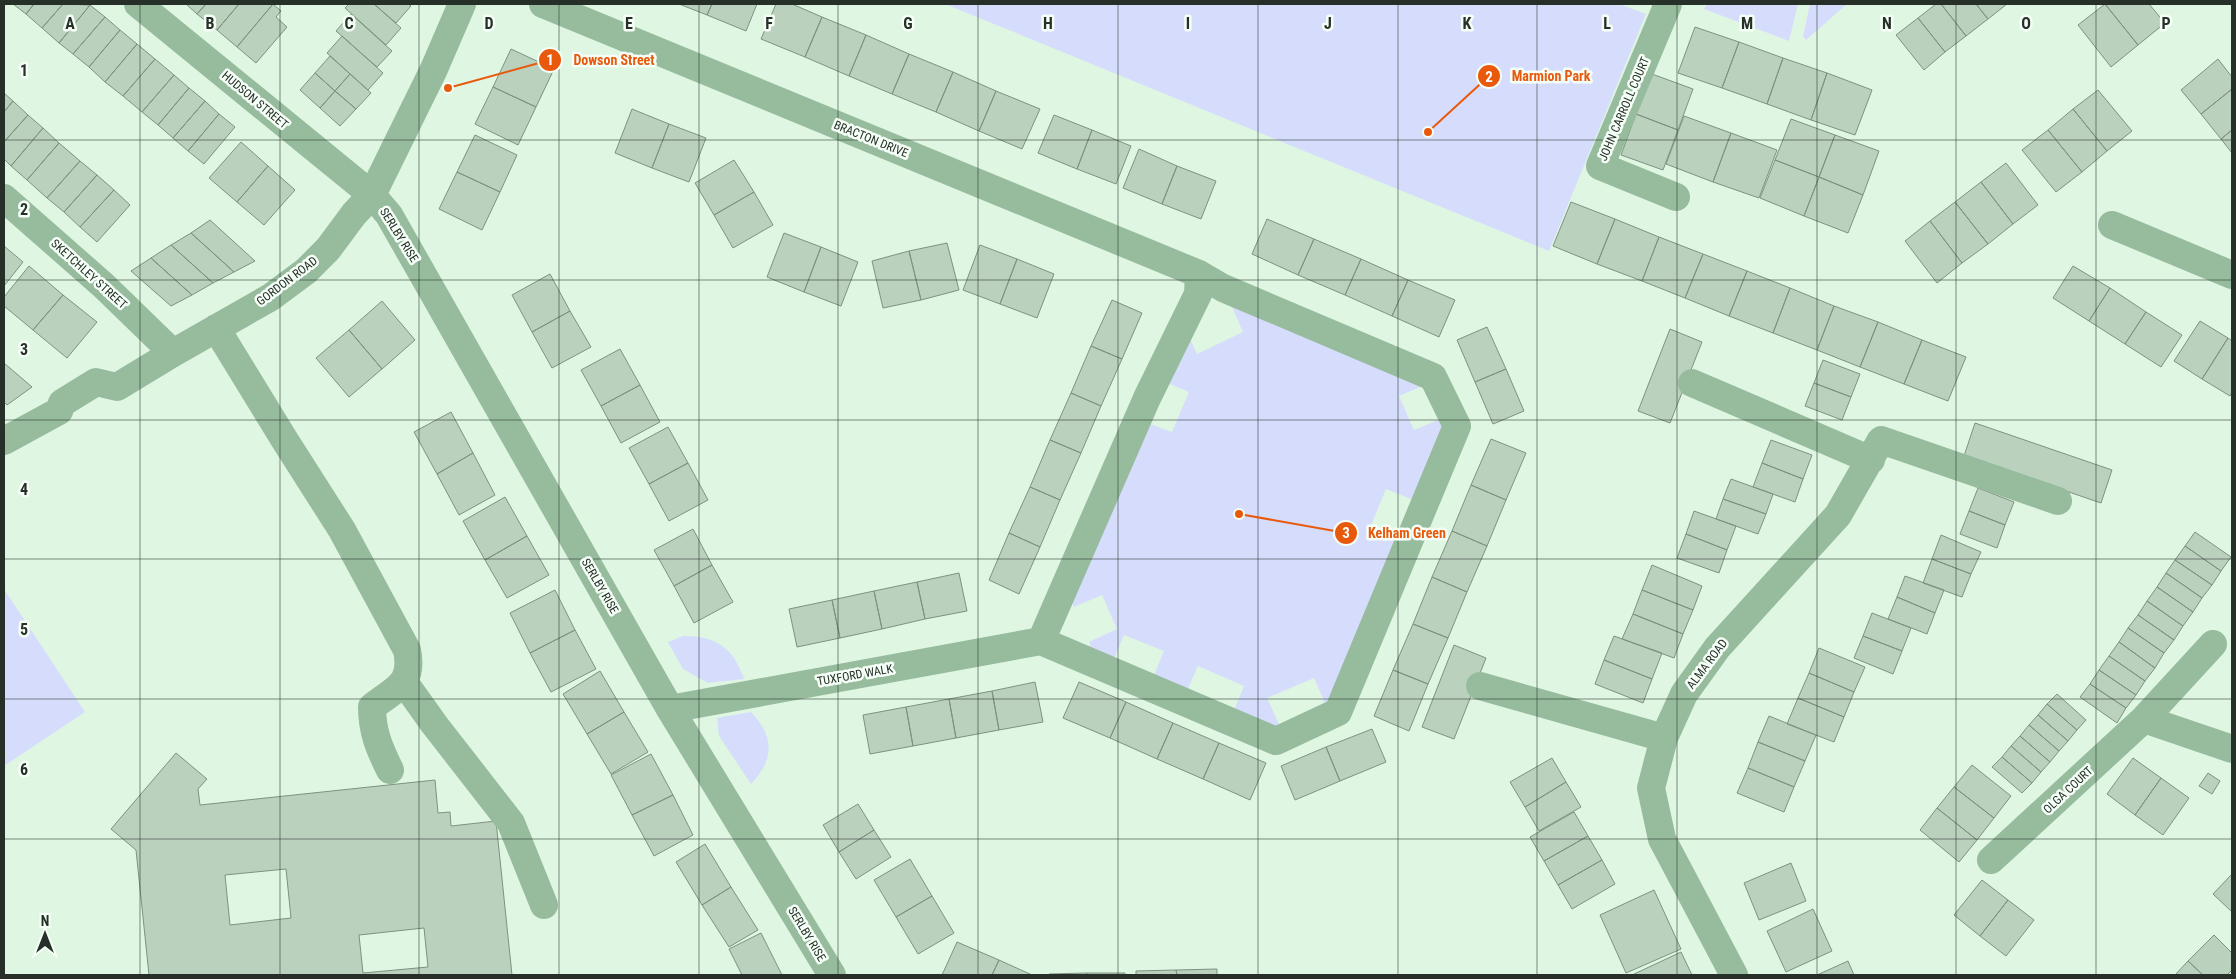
<svg xmlns="http://www.w3.org/2000/svg" width="2236" height="979" font-family="'Roboto Condensed',sans-serif">
  <style>
    .green { fill: #d6ddfc }
    .building { fill: #bad1be; stroke: #7d9380; fill-rule: evenodd }
    .lines { fill: none; stroke-linecap: round; stroke-linejoin: round }
    .minor { stroke: #97bb9d; stroke-width: 28 }
    .grid { fill: none; stroke: #273028; stroke-width: 1; stroke-opacity: 0.55 }
    .labels { text-anchor: middle; dominant-baseline: central; stroke-width: 5; stroke-linejoin: round; paint-order: stroke }
    .street-label { font-size: 12px; fill: #273028; stroke: #f5fff7 }
    .grid-label { font-size: 16px; text-anchor: middle; font-weight: bold; fill: #273028; stroke: #f5fff7; stroke-width: 5; stroke-linejoin: round; paint-order: stroke }
    .leader { fill: none; stroke: #e8590c; stroke-width: 2 }
    .callout-dot { fill: #e8590c; stroke: #f5fff7; stroke-width: 2 }
    .mark-label { font-size: 15px; text-anchor: middle; font-weight: bold; fill: #fff }
    .callout-label { font-size: 14px; text-anchor: middle; font-weight: bold; fill: #e8590c; stroke: #f5fff7; stroke-width: 5; stroke-linejoin: round; paint-order: stroke }
  </style>
  <rect width="100%" height="100%" fill="#def6e2"/>
  <path class="green" d="M945,4H1619L1646,14L1549,251Z
    M1707,4H1798L1789,41L1704,9Z
    M1810,4H1847L1806,40L1803,36Z
    M1229,300L1427,384L1399,396L1414,430L1443,418L1449,428L1416,501L1386,489L1370,528L1400,540L1328,710L1314,678L1267,698L1282,731L1232,715L1244,686L1198,666L1185,695L1152,680L1164,651L1124,635L1112,663L1094,655L1089,642L1117,629L1102,595L1074,607L1068,595L1142,421L1172,432L1189,392L1158,379L1182,321L1197,354L1243,332Z
    M4,589L85,712L4,766Z
    M683,636C716,636 733,647 744,679L708,683L683,669L668,642Z
    M751,712C774,735 775,760 751,784L719,736L717,718Z"/>
  <path class="building" d="M13,4H34L26,14Z
    M34,4H63L42,28L26,14Z
    M63,4L90,5L59,43L42,28Z
    M186,4H206L197,14Z
    M206,4H239L217,30L197,14Z
    M239,4H273L237,47L217,30Z
    M273,4L281,11L276,17L287,27L256,63L237,47Z
    M349,4H374L401,28L386,45L345,8Z
    M374,4H408L411,6L396,23Z
    M679,4H712L707,15Z
    M712,4H757L746,31L707,15Z
    M776,4H792L822,17L805,57L761,39Z
    M1936,4H1941L1966,36L1945,52L1918,18Z
    M1941,4H1976L1988,19L1966,36Z
    M1976,4H2007L1988,19Z
    M2105,4H2149L2165,23L2138,45Z
    M2105,4L2138,45L2111,67L2078,25Z
    M90,5L105,17L73,54L59,43Z
    M351,14L392,51L377,67L336,31Z
    M105,17L120,30L89,67L73,54Z
    M822,17L866,35L849,76L805,57Z
    M1918,18L1945,52L1924,70L1896,35Z
    M1695,27L1739,42L1722,88L1678,73Z
    M120,30L137,44L105,82L89,67Z
    M866,35L909,54L892,94L849,76Z
    M342,36L383,73L368,90L327,53Z
    M1739,42L1783,58L1767,104L1722,88Z
    M137,44L155,59L123,96L105,82Z
    M511,49L554,69L536,107L493,87Z
    M909,54L953,72L936,112L892,94Z
    M330,56L350,74L335,91L315,73Z
    M1783,58L1827,73L1811,120L1767,104Z
    M155,59L174,75L142,112L123,96Z
    M2218,59L2232,77V89L2201,114L2181,90Z
    M953,72L996,91L979,131L936,112Z
    M315,73L335,91L320,108L300,90Z
    M1827,73L1872,90L1855,135L1811,120Z
    M350,74L371,93L356,109L335,91Z
    M1652,74L1693,89L1678,130L1636,114Z
    M174,75L189,88L158,125L142,112Z
    M493,87L536,107L518,145L475,124Z
    M189,88L205,101L173,138L158,125Z
    M2232,89V130L2221,139L2201,114Z
    M2098,90L2132,131L2107,151L2073,109Z
    M335,91L356,109L340,126L320,108Z
    M996,91L1040,109L1022,149L979,131Z
    M4,93L13,101L4,112Z
    M13,101L28,115L4,142V112Z
    M205,101L219,114L188,151L173,138Z
    M632,109L669,124L652,168L615,153Z
    M2073,109L2107,151L2082,172L2048,130Z
    M219,114L235,127L204,164L188,151Z
    M1636,114L1678,130L1663,170L1621,155Z
    M28,115L43,128L11,166L4,159V142Z
    M1054,115L1092,130L1077,169L1038,153Z
    M1684,116L1731,133L1713,182L1666,164Z
    M1791,119L1835,135L1819,177L1775,160Z
    M669,124L706,138L689,182L652,168Z
    M43,128L59,143L27,180L11,166Z
    M1092,130L1131,146L1116,184L1077,169Z
    M2048,130L2082,172L2056,192L2022,150Z
    M2232,130V153L2221,139Z
    M1731,133L1777,150L1759,198L1713,182Z
    M475,135L517,155L500,192L457,172Z
    M1835,135L1879,151L1863,195L1819,177Z
    M241,142L268,166L237,202L209,178Z
    M59,143L80,161L47,198L27,180Z
    M1139,149L1177,166L1162,204L1123,188Z
    M734,160L754,192L714,215L695,183Z
    M1775,160L1819,177L1804,216L1760,198Z
    M80,161L97,175L64,212L47,198Z
    M2006,163L2038,205L2013,224L1981,182Z
    M268,166L295,190L264,225L237,202Z
    M1177,166L1216,181L1201,219L1162,204Z
    M457,172L500,192L482,230L439,209Z
    M97,175L114,190L80,227L64,212Z
    M1819,177L1863,195L1848,233L1804,216Z
    M1981,182L2013,224L1988,244L1955,202Z
    M114,190L130,205L97,242L80,227Z
    M754,192L773,225L733,248L714,215Z
    M1571,202L1615,219L1597,264L1553,246Z
    M1955,202L1988,244L1962,263L1930,221Z
    M1267,219L1314,239L1298,275L1252,254Z
    M1615,219L1659,237L1642,281L1597,264Z
    M210,220L255,261L234,272L191,233Z
    M1930,221L1962,263L1937,283L1905,241Z
    M191,233L234,272L213,283L171,245Z
    M784,233L821,247L804,292L767,277Z
    M1659,237L1703,254L1685,298L1642,281Z
    M1314,239L1361,259L1345,295L1298,275Z
    M947,243L959,290L921,300L909,251Z
    M171,245L213,283L192,295L151,258Z
    M980,245L1017,259L1000,304L963,290Z
    M4,246L23,262L4,286Z
    M821,247L858,262L841,306L804,292Z
    M909,251L921,300L883,308L872,261Z
    M1703,254L1747,271L1729,316L1685,298Z
    M151,258L192,295L171,306L131,271Z
    M1017,259L1054,274L1037,318L1000,304Z
    M1361,259L1408,280L1392,316L1345,295Z
    M29,266L63,295L33,330L4,306V297Z
    M2073,266L2110,288L2089,321L2053,298Z
    M1747,271L1790,288L1773,333L1729,316Z
    M550,274L570,311L532,332L512,295Z
    M1408,280L1455,300L1439,337L1392,316Z
    M1790,288L1834,306L1817,350L1773,333Z
    M2110,288L2146,312L2125,344L2089,321Z
    M63,295L97,322L67,358L33,330Z
    M1112,300L1142,313L1122,359L1091,346Z
    M382,301L415,340L382,369L349,330Z
    M1834,306L1878,322L1860,367L1817,350Z
    M570,311L591,347L552,368L532,332Z
    M2146,312L2182,335L2161,367L2125,344Z
    M2200,321L2228,338L2202,379L2174,361Z
    M1878,322L1922,340L1904,384L1860,367Z
    M1487,327L1506,369L1475,382L1457,340Z
    M1670,329L1702,342L1670,423L1638,411Z
    M349,330L382,369L349,397L316,358Z
    M2228,338L2232,341V392L2230,396L2202,379Z
    M1922,340L1966,357L1948,401L1904,384Z
    M1091,346L1122,359L1101,406L1071,393Z
    M620,349L640,385L601,406L581,370Z
    M1823,360L1860,374L1851,397L1814,383Z
    M4,363L32,387L7,405L4,402Z
    M1506,369L1524,411L1493,424L1475,382Z
    M1814,383L1851,397L1842,420L1805,406Z
    M640,385L660,422L621,443L601,406Z
    M1071,393L1101,406L1081,453L1050,440Z
    M451,412L473,453L437,474L414,432Z
    M1975,423L2112,470L2101,503L1964,456Z
    M668,427L688,463L649,484L629,448Z
    M1491,439L1526,453L1506,500L1471,485Z
    M1050,440L1081,453L1060,500L1030,487Z
    M1771,440L1812,455L1803,479L1762,463Z
    M473,453L495,495L459,515L437,474Z
    M688,463L708,500L669,521L649,484Z
    M1762,463L1803,479L1795,502L1753,487Z
    M1731,479L1773,494L1766,514L1723,499Z
    M1471,485L1506,500L1487,546L1452,531Z
    M1030,487L1060,500L1040,547L1009,533Z
    M1978,488L2014,502L2005,525L1969,511Z
    M505,497L527,536L485,560L463,521Z
    M1723,499L1766,514L1758,534L1716,519Z
    M1694,511L1736,526L1727,550L1686,534Z
    M1969,511L2005,525L1997,548L1960,534Z
    M693,529L712,565L674,586L654,550Z
    M1452,531L1487,546L1467,592L1432,577Z
    M2195,532L2231,557L2221,571L2185,546Z
    M1009,533L1040,547L1019,594L989,580Z
    M1686,534L1727,550L1719,573L1677,558Z
    M1941,535L1981,552L1971,574L1932,559Z
    M527,536L549,575L507,598L485,560Z
    M2185,546L2221,571L2212,585L2175,560Z
    M1932,559L1971,574L1962,597L1923,583Z
    M2175,560L2212,585L2202,598L2166,573Z
    M712,565L733,602L694,623L674,586Z
    M1652,565L1702,586L1693,610L1642,590Z
    M959,573L967,611L925,619L917,582Z
    M2166,573L2202,598L2193,612L2157,587Z
    M1905,576L1944,590L1935,613L1897,597Z
    M1432,577L1467,592L1448,638L1413,624Z
    M917,582L925,619L882,629L874,591Z
    M2157,587L2193,612L2183,626L2147,601Z
    M555,590L575,630L530,653L510,613Z
    M1642,590L1693,610L1683,634L1633,614Z
    M874,591L882,629L840,638L832,600Z
    M1897,597L1935,613L1927,634L1888,619Z
    M832,600L840,638L797,647L789,609Z
    M2147,601L2183,626L2174,640L2138,615Z
    M1872,613L1911,628L1902,651L1863,636Z
    M1633,614L1683,634L1674,658L1622,639Z
    M2138,615L2174,640L2164,653L2128,628Z
    M1413,624L1448,638L1428,684L1393,670Z
    M2128,628L2164,653L2155,668L2119,642Z
    M575,630L596,669L551,692L530,653Z
    M1614,636L1662,653L1652,679L1604,660Z
    M1863,636L1902,651L1893,674L1854,658Z
    M2119,642L2155,668L2145,681L2109,656Z
    M1454,645L1486,658L1454,739L1422,727Z
    M1819,648L1865,667L1854,692L1809,673Z
    M2109,656L2145,681L2136,695L2099,670Z
    M1604,660L1652,679L1643,703L1595,684Z
    M1393,670L1428,684L1409,731L1374,716Z
    M2099,670L2136,695L2126,708L2090,684Z
    M600,671L624,712L587,734L563,694Z
    M1809,673L1854,692L1844,717L1798,698Z
    M1035,682L1043,722L999,730L992,691Z
    M1079,682L1126,702L1110,738L1063,718Z
    M2090,684L2126,708L2117,723L2080,697Z
    M992,691L999,730L956,738L949,699Z
    M2057,694L2086,720L2077,730L2047,704Z
    M1798,698L1844,717L1834,742L1787,724Z
    M949,699L956,738L913,746L906,707Z
    M1126,702L1173,723L1157,759L1110,738Z
    M2047,704L2077,730L2068,741L2038,715Z
    M906,707L913,746L870,754L863,715Z
    M624,712L648,752L611,774L587,734Z
    M2038,715L2068,741L2059,751L2029,725Z
    M1769,716L1816,735L1805,761L1758,742Z
    M1173,723L1219,743L1203,779L1157,759Z
    M2029,725L2059,751L2050,762L2020,736Z
    M1372,729L1386,762L1340,781L1326,747Z
    M2020,736L2050,762L2041,772L2011,746Z
    M1758,742L1805,761L1794,787L1748,768Z
    M1219,743L1266,763L1250,800L1203,779Z
    M2011,746L2041,772L2032,783L2002,757Z
    M1326,747L1340,781L1295,800L1281,766Z
    M176,753L207,779L198,789L200,805L435,780L438,813L450,812L451,826L496,821L512,975H149L136,850L111,829ZM286,869L291,918L230,925L225,875ZM424,928L428,967L363,973L359,935Z
    M651,754L673,795L632,815L611,775Z
    M2002,757L2032,783L2022,793L1992,767Z
    M1552,758L1566,782L1525,807L1510,782Z
    M2133,758L2161,778L2135,815L2107,794Z
    M1972,765L2011,796L1994,818L1954,787Z
    M1748,768L1794,787L1784,812L1737,793Z
    M2208,773L2220,781L2212,794L2199,786Z
    M2161,778L2189,798L2163,835L2135,815Z
    M1566,782L1581,807L1539,831L1525,807Z
    M1954,787L1994,818L1977,840L1937,808Z
    M673,795L693,835L654,856L632,815Z
    M858,804L874,830L839,852L823,825Z
    M1937,808L1977,840L1959,862L1920,830Z
    M1574,812L1588,836L1544,861L1530,837Z
    M874,830L891,857L856,879L839,852Z
    M1588,836L1602,860L1558,885L1544,861Z
    M705,844L731,887L702,905L676,862Z
    M910,859L932,896L896,917L874,880Z
    M1602,860L1615,884L1572,909L1558,885Z
    M1791,863L1806,901L1759,920L1744,883Z
    M2232,874V912L2213,894Z
    M1982,880L2008,900L1980,936L1954,915Z
    M731,887L758,930L729,947L702,905Z
    M1654,890L1681,949L1626,973L1600,915Z
    M932,896L954,933L918,954L896,917Z
    M2008,900L2034,920L2006,956L1980,936Z
    M1813,909L1832,951L1786,972L1767,931Z
    M761,933L782,975H742L729,949Z
    M2214,935L2232,953V970L2227,975H2203L2188,961Z
    M957,942L999,960L992,975H942Z
    M1681,952L1692,975H1632Z
    M999,960L1032,975H992Z
    M1848,961L1854,975H1817Z
    M2188,961L2203,975H2175Z
    M1217,969V975H1177L1176,970Z
    M1176,970L1177,975H1136V971Z
    M1087,973H1125V975H1087Z
    M1087,973V975H1049V974Z"/>
  <g class="lines">
    <path class="minor" d="M138,4L372,195L389,215L670,709L832,975
      M543,4L1199,274
      M1668,4L1600,166L1676,197
      M4,198L104,286L173,353
      M2112,225L2232,275
      M1199,274L1223,288L1433,377L1457,426L1338,712L1276,741L1041,641L1147,398L1198,294Z
      M216,328L284,439L342,530L407,650C414,684 396,688 372,707C372,731 379,748 390,770
      M1692,383L1871,460
      M4,441L59,411L62,403L96,382L117,387L173,353L271,297L306,271L328,249L354,214L372,195L434,69L462,4
      M404,682L434,724L511,823L544,905
      M1480,686L1664,738
      M670,709L1041,641
      M2144,719L2232,749
      M1991,860L2144,719L2213,644
      M1734,975L1662,839L1651,788L1664,738L1684,694L1717,648L1838,515L1881,440L2058,501"/>
  </g>
  <path class="grid" d="M140,4V975M280,4V975M419,4V975M559,4V975M699,4V975M838,4V975M978,4V975M1118,4V975M1258,4V975M1398,4V975M1537,4V975M1677,4V975M1817,4V975M1956,4V975M2096,4V975M4,140H2232M4,280H2232M4,420H2232M4,559H2232M4,699H2232M4,839H2232"/>
  <g class="labels">
    <g class="street-label">
      <text transform="translate(255 100) rotate(40)">HUDSON STREET</text>
      <text transform="translate(1624 109) rotate(-67)">JOHN CARROLL COURT</text>
      <text transform="translate(871 139) rotate(22)">BRACTON DRIVE</text>
      <text transform="translate(399 235) rotate(58)">SERLBY RISE</text>
      <text transform="translate(89 274) rotate(42)">SKETCHLEY STREET</text>
      <text transform="translate(287 281) rotate(-37)">GORDON ROAD</text>
      <text transform="translate(600 586) rotate(60)">SERLBY RISE</text>
      <text transform="translate(1707 664) rotate(-53)">ALMA ROAD</text>
      <text transform="translate(855 675) rotate(-10)">TUXFORD WALK</text>
      <text transform="translate(2068 790) rotate(-43)">OLGA COURT</text>
      <text transform="translate(807 934) rotate(59)">SERLBY RISE</text>
    </g>
  </g>
  <g class="grid-label">
    <text x="70" y="29">A</text>
    <text x="210" y="29">B</text>
    <text x="349" y="29">C</text>
    <text x="489" y="29">D</text>
    <text x="629" y="29">E</text>
    <text x="769" y="29">F</text>
    <text x="908" y="29">G</text>
    <text x="1048" y="29">H</text>
    <text x="1188" y="29">I</text>
    <text x="1328" y="29">J</text>
    <text x="1467" y="29">K</text>
    <text x="1607" y="29">L</text>
    <text x="1747" y="29">M</text>
    <text x="1887" y="29">N</text>
    <text x="2026" y="29">O</text>
    <text x="2166" y="29">P</text>
    <text x="24" y="76">1</text>
    <text x="24" y="215">2</text>
    <text x="24" y="355">3</text>
    <text x="24" y="495">4</text>
    <text x="24" y="635">5</text>
    <text x="24" y="775">6</text>
  </g>
  <path class="leader" d="M448 88L550 60M1428 132L1489 76M1239 514L1346 533"/>
  <g class="callout-dot">
    <circle cx="448" cy="88" r="5"/>
    <circle cx="1428" cy="132" r="5"/>
    <circle cx="1239" cy="514" r="5"/>
    <circle cx="550" cy="60" r="12"/>
    <circle cx="1489" cy="76" r="12"/>
    <circle cx="1346" cy="533" r="12"/>
  </g>
  <g class="mark-label">
    <text x="550" y="65">1</text>
    <text x="1489" y="82">2</text>
    <text x="1346" y="538">3</text>
  </g>
  <g class="callout-label">
    <text x="614" y="65">Dowson Street</text>
    <text x="1551" y="81">Marmion Park</text>
    <text x="1407" y="538">Kelham Green</text>
  </g>
  <rect width="2236" height="979" fill="none" stroke="#273028" stroke-width="10"/>
  <g transform="translate(45 934)" stroke="#f5fff7" stroke-width="4" paint-order="stroke">
  <path d="M0-4L9 19L0 12L-9 19Z" fill="#273028"/>
  <text y="-8" font-size="14" font-weight="bold" text-anchor="middle" fill="#273028">N</text>
  </g>
</svg>
